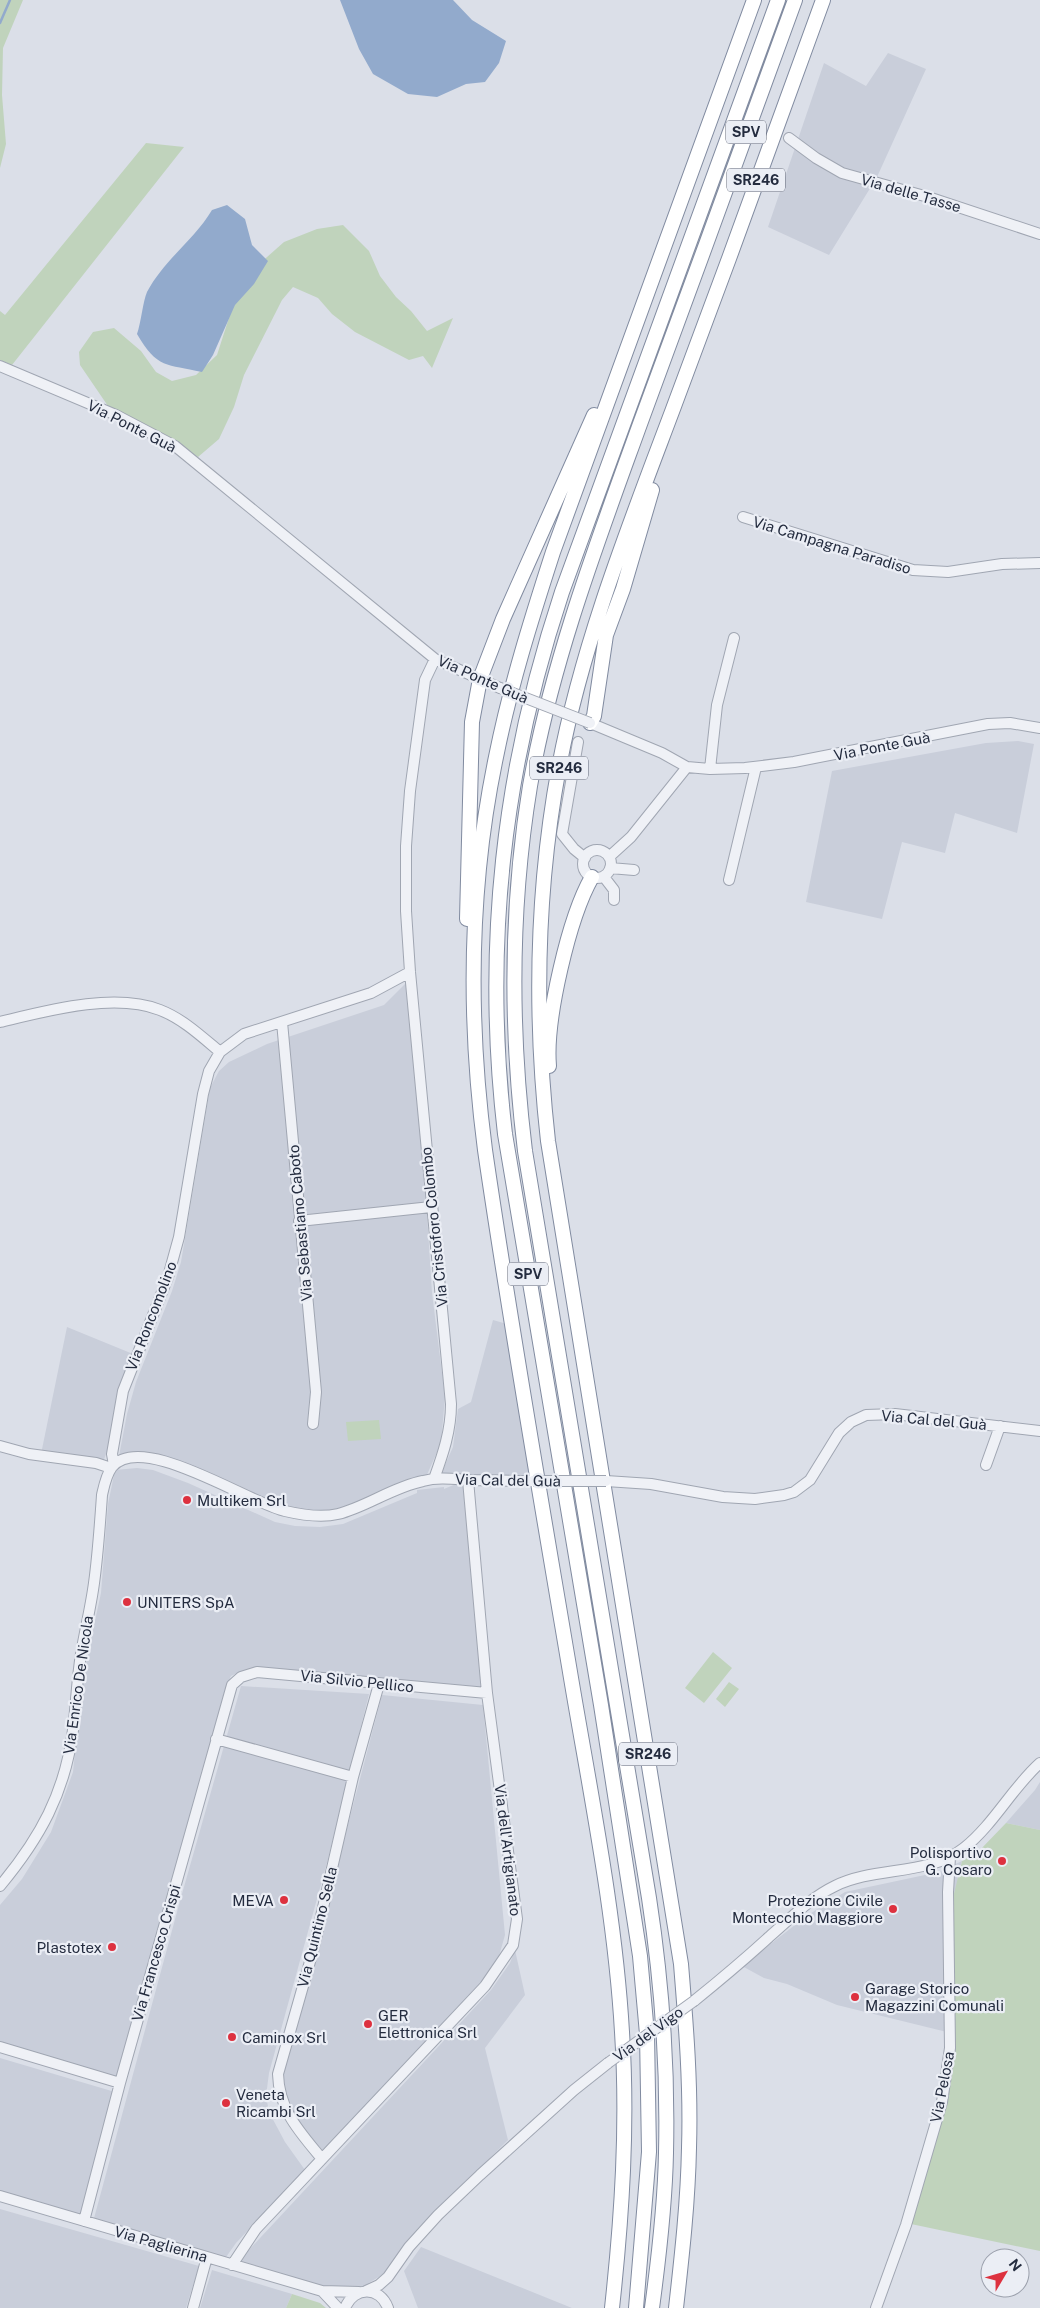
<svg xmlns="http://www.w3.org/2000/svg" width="1040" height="2308" font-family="'Public Sans',sans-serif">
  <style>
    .built { fill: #c9ceda }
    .green { fill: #c0d3bc }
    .water { fill: #92aacc }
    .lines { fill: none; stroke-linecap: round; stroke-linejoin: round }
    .stream { stroke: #92aacc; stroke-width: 2.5 }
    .minor-casing { stroke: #a0a6b2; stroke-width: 12 }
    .highway-casing { stroke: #818ba0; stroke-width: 16 }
    .minor { stroke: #eff1f6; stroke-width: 10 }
    .highway { stroke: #fff; stroke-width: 14 }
    .minor-bridge-casing { stroke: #a0a6b2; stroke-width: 12; stroke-linecap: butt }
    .minor-bridge { stroke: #eff1f6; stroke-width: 10 }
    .poi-dot { fill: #dd313f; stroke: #ebeef5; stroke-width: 2 }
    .labels { text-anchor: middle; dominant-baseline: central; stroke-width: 4.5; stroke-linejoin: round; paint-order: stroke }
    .shield { fill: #ebeef5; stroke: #606676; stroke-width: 1 }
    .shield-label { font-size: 14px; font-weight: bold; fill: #242c3f }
    .street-label { font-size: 15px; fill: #242c3f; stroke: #ebeef5 }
    .poi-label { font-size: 15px; fill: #242c3f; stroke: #ebeef5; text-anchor: start }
  </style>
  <rect width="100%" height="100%" fill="#dbdfe8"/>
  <path class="built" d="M888,53L926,69L877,177L829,255L768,227L824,63L866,86Z
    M1018,741L1034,744L1017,833L955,813L945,853L902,842L882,919L806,902L832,771L986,743Z
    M412,977L432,1293L445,1397L441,1443L426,1477L340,1511L296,1513L137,1455L119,1456L127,1414L136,1382L172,1291L181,1262L210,1088L219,1071L229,1062L267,1044L384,1005Z
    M493,1320L507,1324L538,1479H470L481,1691L337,1677L239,1672L231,1676L225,1689L118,2080L0,2044V1905L22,1879L51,1832L73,1772L83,1676L101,1593L108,1504L115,1470L137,1468L153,1470L188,1483L275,1522L295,1526L320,1527L343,1524L417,1493V1490L444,1487V1489L468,1479L440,1476L453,1447L458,1409L471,1402Z
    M67,1327L133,1354L124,1378L114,1411L109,1446L103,1462L40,1459Z
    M241,1686L369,1694L328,1859L269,2073L266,2096L269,2112L285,2142L305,2170L236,2243L224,2260L93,2222L180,1901Z
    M382,1695L483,1705L505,1935L499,1956L481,1982L315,2160L296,2134L282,2076Z
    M1040,1782V1830L1006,1823L1035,1790Z
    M962,1861L958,1875L955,2034L837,2005L787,1984L764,1978L742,1966L808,1915L845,1892L939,1872Z
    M515,1950L525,1995L485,2048L508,2140L423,2225L387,2272L357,2290L320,2289L238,2264L247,2252L491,1990L510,1963Z
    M0,2058L115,2092L81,2219L0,2195Z
    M0,2209L199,2266L186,2308H0Z
    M421,2247L572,2308H418L404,2271Z
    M212,2270L292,2294L286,2308H200Z"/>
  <path class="green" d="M0,0H23L3,48L2,95L6,144L0,168Z
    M146,143L184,147L12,365L0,360V311L5,315Z
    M343,225L369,251L380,276L396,297L411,311L427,331L453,318L432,368L423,356L409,360L355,332L332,314L318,298L293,287L282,300L244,375L234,407L219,439L198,457L168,438L110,409L80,365L79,352L93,332L114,328L141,351L156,372L172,381L196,375L217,355L236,296L258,265L284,242L317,229Z
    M379,1420L381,1439L348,1441L346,1422Z
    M713,1652L732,1668L704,1703L685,1688Z
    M729,1682L739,1689L725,1707L716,1699Z
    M1006,1823L1040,1830V2251L911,2224L944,2106L952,1902L962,1861L979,1851Z
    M292,2294L320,2303L326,2308H286Z"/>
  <path class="water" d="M340,0H453L472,20L506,41L499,63L485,82L466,84L437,97L408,94L373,74L359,49Z
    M227,205L245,219L252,245L268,261L254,284L235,305L213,355L202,372C167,364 157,369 137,334C141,323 143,301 147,292C164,260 194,240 212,210Z"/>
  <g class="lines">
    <path class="stream" d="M0,23L10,0"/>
    <defs>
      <path id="minor" d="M789,138L816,158L842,173L928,197L1040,234
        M0,366L116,415L175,446L435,659L500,688
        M743,517L913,570L948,572L1002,564L1040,563
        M590,723L662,753L687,767L710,769L745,768L794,762L988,724L1010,723L1040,728
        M578,742L562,834L574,849L585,858
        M710,769L717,705L734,638
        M583 864a14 14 0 1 1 28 0a14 14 0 1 1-28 0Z
        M609,857L631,837L687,767
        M610,868L634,870
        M604,877L614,890V900
        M729,880L756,767
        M0,1022C46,1011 114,992 160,1010C183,1019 201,1036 220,1052
        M282,1022L316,1392L313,1424
        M299,1221L431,1207
        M0,1446L29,1454L96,1463L111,1468
        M114,1465L112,1454L123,1391L168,1277L179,1237L203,1094L209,1071L220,1052L244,1034L371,993L410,972
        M986,1465L1000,1426
        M434,1479C443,1454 451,1431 451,1404L410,972L406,911V846L410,791L425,680L435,659
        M606,1481L651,1484L723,1497L755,1499L784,1495L794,1492L810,1480L839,1433L851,1422L866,1415L895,1414L1040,1431
        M216,1739L353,1777
        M0,1886C40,1838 65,1793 73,1730C76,1705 77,1679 81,1654C85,1630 91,1606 94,1583C98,1554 100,1524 102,1495C104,1486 106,1475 112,1467C142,1431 248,1503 285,1511C302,1515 321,1518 338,1514C366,1507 393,1487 423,1481C438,1477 453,1479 468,1480C490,1480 512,1481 533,1481
        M694,2001C720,1980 745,1959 769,1937C790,1919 810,1898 835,1886C875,1866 929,1876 964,1848C994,1824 1012,1788 1040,1763
        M0,2047L120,2083
        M322,2159C300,2132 279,2111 278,2074L313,1951L353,1777L379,1684
        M0,2196L322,2291L359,2292
        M84,2221L120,2083L232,1685L241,1677L257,1672L487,1693
        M232,2265L256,2229L485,1986L513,1945L517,1919L487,1693L468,1480
        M322,2291L338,2308
        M366,2291L379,2285L388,2277L409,2247L438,2215L480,2175L574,2090L608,2063
        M193,2308L207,2257
        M345,2308C354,2286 380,2286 388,2308
        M876,2308L906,2225L942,2102L950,2048L948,1892L950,1857"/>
      <path id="highway" d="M590,723L594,716L606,635L623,589L652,490
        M467,919L472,722L480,679L503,619L594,415
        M549,1066C545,1020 569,917 592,877
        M612,2308C622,2216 628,2125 622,2032C615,1910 589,1787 569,1666C540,1494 510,1322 485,1150C468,1020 469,886 496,757C510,687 531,620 553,552L754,0
        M636,2308L649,2152L647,2034L640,1956L601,1705L505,1134C483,947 503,770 562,592L778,0
        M652,2308C659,2256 665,2205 666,2153C668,2067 662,1983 649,1898L525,1151C510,1029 510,908 530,786C552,661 597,543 640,424C692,283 744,141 795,0
        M676,2308C682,2255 688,2201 689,2148C691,2086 686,2025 681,1964L548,1141C534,1016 536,891 559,767C582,644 629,526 673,409C724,273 774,137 823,0"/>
    </defs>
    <use href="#minor" class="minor-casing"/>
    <use href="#highway" class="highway-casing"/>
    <use href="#minor" class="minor"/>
    <use href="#highway" class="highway"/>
    <defs>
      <path id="minor-bridge" d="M500,688L590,723
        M533,1481H606
        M608,2063L694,2001"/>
    </defs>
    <use href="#minor-bridge" class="minor-bridge-casing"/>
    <use href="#minor-bridge" class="minor-bridge"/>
  </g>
  <g class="poi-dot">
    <circle cx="187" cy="1500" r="5"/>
    <circle cx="127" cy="1602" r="5"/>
    <circle cx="1002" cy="1861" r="5"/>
    <circle cx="284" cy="1900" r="5"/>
    <circle cx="893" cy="1909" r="5"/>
    <circle cx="112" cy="1947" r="5"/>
    <circle cx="855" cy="1997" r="5"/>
    <circle cx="368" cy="2024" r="5"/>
    <circle cx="232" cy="2037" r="5"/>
    <circle cx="226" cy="2103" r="5"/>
  </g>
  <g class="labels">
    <g class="shield">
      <rect x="726" y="120.5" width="40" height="23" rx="4"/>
      <rect x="727" y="168.5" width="58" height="23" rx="4"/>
      <rect x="530" y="756.5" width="58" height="23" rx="4"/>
      <rect x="508" y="1262.5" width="40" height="23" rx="4"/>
      <rect x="619" y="1742.5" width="58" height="23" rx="4"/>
    </g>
    <g class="shield-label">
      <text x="746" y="132">SPV</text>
      <text x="756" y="180">SR246</text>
      <text x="559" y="768">SR246</text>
      <text x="528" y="1274">SPV</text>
      <text x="648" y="1754">SR246</text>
    </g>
    <g class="street-label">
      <text transform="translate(911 193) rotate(16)">Via delle Tasse</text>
      <text transform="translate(132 426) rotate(27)">Via Ponte Guà</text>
      <text transform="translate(832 545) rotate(17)">Via Campagna Paradiso</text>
      <text transform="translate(483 679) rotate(24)">Via Ponte Guà</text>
      <text transform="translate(882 746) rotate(-11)">Via Ponte Guà</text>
      <text transform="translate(300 1223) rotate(-95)">Via Sebastiano Caboto</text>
      <text transform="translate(434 1227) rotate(-96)">Via Cristoforo Colombo</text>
      <text transform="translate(151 1316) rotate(-69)">Via Roncomolino</text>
      <text transform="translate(934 1420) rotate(5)">Via Cal del Guà</text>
      <text transform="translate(508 1480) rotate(1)">Via Cal del Guà</text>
      <text transform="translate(357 1681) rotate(6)">Via Silvio Pellico</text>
      <text transform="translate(78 1685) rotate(-82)">Via Enrico De Nicola</text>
      <text transform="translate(508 1850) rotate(83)">Via dell'Artigianato</text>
      <text transform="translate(317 1927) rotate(-76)">Via Quintino Sella</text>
      <text transform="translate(156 1953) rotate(-74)">Via Francesco Crispi</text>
      <text transform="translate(648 2034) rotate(-36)">Via del Vigo</text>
      <text transform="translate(942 2087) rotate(-79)">Via Pelosa</text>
      <text transform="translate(161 2244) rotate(16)">Via Paglierina</text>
    </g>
    <g class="poi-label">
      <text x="197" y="1500">Multikem Srl</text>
      <text x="137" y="1602">UNITERS SpA</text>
      <text x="992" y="1852" text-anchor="end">Polisportivo<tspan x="992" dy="17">G. Cosaro</tspan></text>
      <text x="274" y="1900" text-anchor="end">MEVA</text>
      <text x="883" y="1900" text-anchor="end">Protezione Civile<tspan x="883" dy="17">Montecchio Maggiore</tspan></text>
      <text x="102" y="1947" text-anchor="end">Plastotex</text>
      <text x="865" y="1988">Garage Storico<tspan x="865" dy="17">Magazzini Comunali</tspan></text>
      <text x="378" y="2015">GER<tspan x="378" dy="17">Elettronica Srl</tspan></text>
      <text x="242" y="2037">Caminox Srl</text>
      <text x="236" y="2094">Veneta<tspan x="236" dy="17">Ricambi Srl</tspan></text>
    </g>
  </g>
  <g transform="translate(1005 2273) rotate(52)"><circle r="24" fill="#ebeef5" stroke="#9ba0ac"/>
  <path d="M0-4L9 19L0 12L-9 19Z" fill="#dd313f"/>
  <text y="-8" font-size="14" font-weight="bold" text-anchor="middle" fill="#242c3f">N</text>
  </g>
</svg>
